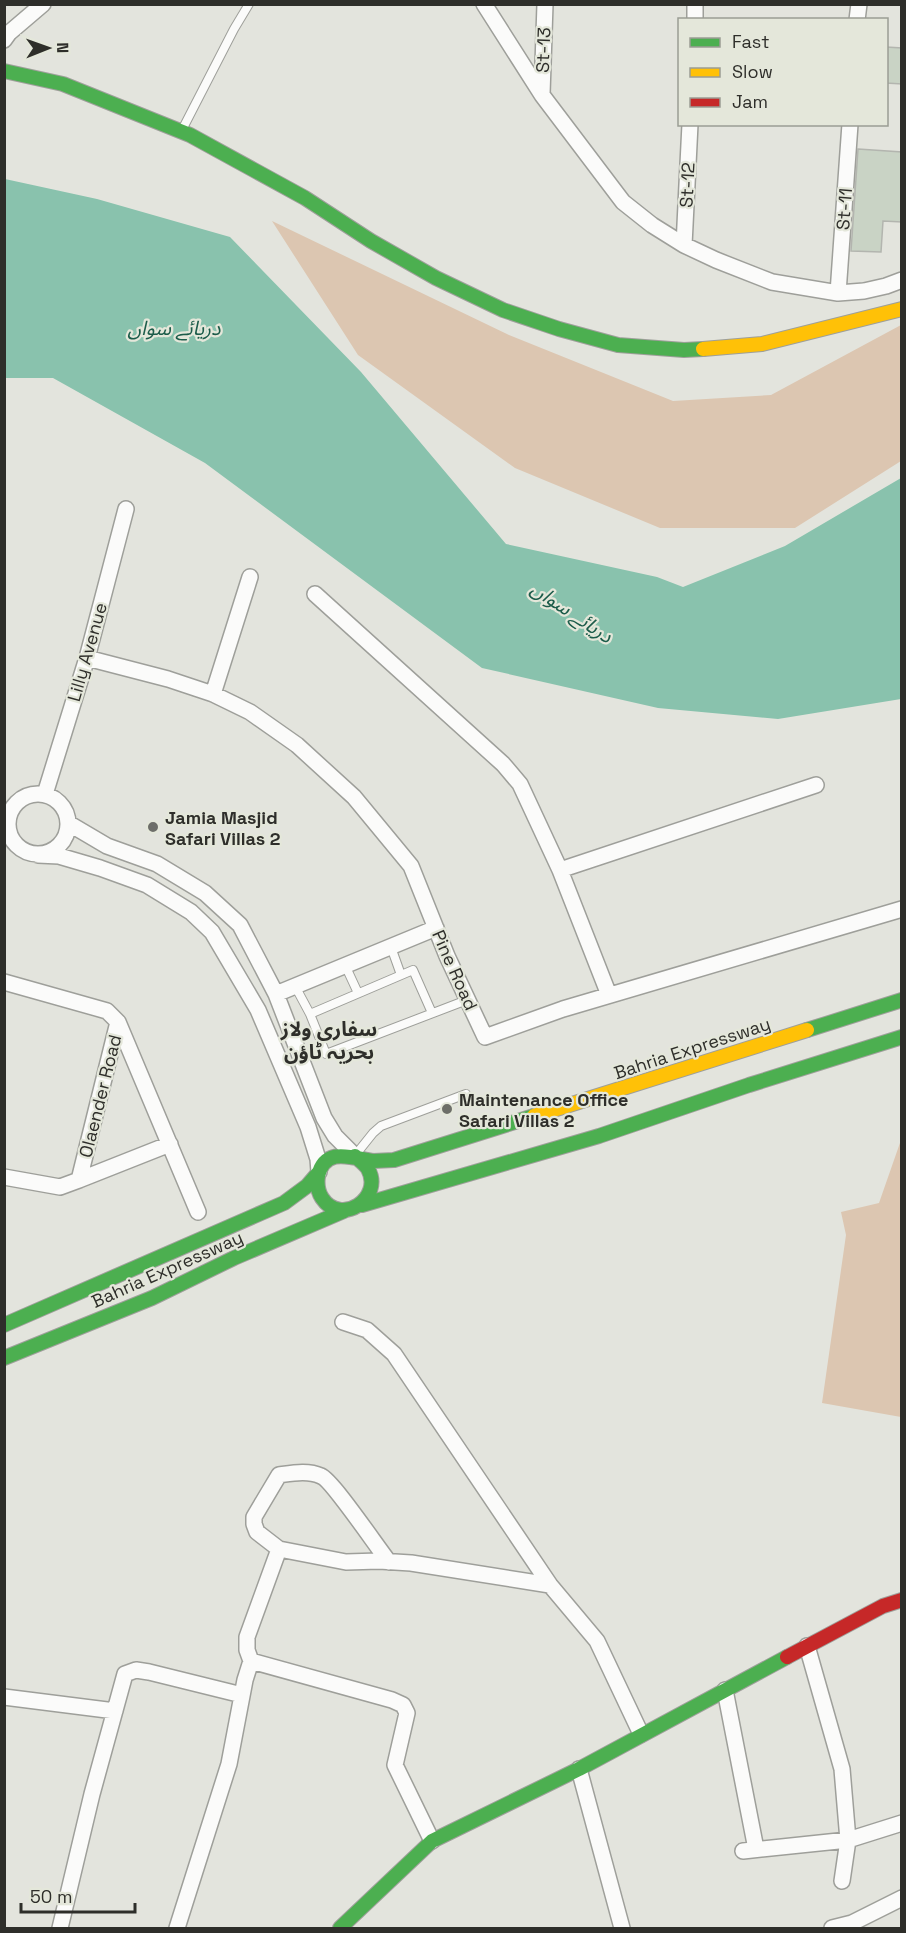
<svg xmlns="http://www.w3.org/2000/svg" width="906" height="1933" font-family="'Space Grotesk','Noto Sans Arabic',sans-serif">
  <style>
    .green { fill: #dcc6b1 }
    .water { fill: #89c2ad }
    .building { fill: #c9d3c5; stroke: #b3b5af; stroke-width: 1.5 }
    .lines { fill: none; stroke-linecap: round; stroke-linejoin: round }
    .lane-casing { stroke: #9e9f9a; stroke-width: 10 }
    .street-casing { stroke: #9e9f9a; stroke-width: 18 }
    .fast-casing { stroke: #9e9f9a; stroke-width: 16 }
    .slow-casing { stroke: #9e9f9a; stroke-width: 16 }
    .jam-casing { stroke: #9e9f9a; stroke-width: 16 }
    .lane { stroke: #fbfbfa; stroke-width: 8 }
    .street { stroke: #fbfbfa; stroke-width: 15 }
    .fast { stroke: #4caf50; stroke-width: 14 }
    .slow { stroke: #ffc107; stroke-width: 14 }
    .jam { stroke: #c62828; stroke-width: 14 }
    .poi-dot { fill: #6d6e69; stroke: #e4e7da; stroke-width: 2 }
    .labels { text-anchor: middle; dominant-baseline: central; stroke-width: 4.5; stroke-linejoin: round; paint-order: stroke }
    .street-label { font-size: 18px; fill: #2e2e2a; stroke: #e4e7da }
    .poi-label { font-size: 18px; font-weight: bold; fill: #2e2e2a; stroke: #e4e7da; text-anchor: start }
    .water-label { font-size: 20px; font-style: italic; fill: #1c5c4a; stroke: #e4e7da }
    .neighbourhood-label { font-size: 20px; font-weight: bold; fill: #2e2e2a; stroke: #e4e7da }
  </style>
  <rect width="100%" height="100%" fill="#e3e4dd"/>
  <path class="green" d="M272,221L509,335L673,401L771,395L901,325V461L795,528H660L515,468L358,355Z
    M901,1140V1417L822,1403L846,1235L841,1212L879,1203Z"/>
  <path class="water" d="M5,179L97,199L230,237L361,372L506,544L657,577L683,587L785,546L901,478V699L778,719L658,708L482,668L205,463L53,378H5Z"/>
  <path class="building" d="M886,47L902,48V84L886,83Z
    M858,149L902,152V222L883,221L881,252L851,251Z"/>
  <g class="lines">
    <defs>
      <path id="lane" d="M182,130L234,29L249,4
        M391,947L401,975
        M345,965L358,993
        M295,986L310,1014L326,1054L467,1000
        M310,1014L413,970L432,1013
        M357,1153L373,1133L381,1126L466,1094"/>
      <path id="street" d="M484,4L542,95L623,202L652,225L684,245L716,260L772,282L838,293L864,291L886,286L902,280
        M695,20V4
        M857,20L859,4
        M4,40L9,33L43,4
        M542,94L545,4
        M684,245L690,124
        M838,293L850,124
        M315,594L503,764L520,784L560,870L609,995
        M87,658L168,679L213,694L250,712L297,745L354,797L411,866L447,956L485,1037L563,1009L902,909
        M213,694L250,577
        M8 824a30 30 0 1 1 60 0a30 30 0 1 1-60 0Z
        M45,794L87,658L126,509
        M68,823L107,846L157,864L205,893L240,925L276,994L324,1118L335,1136L355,1156
        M38,855L59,856L100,868L147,885L191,912L212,932L258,1010L308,1127L318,1159L319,1172
        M560,870L816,785
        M4,982L107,1011L118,1022L79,1180L60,1187L4,1177
        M276,994L436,928
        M118,1022L198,1212
        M79,1180L170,1144
        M343,1322L367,1330L394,1354L550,1585L597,1641L641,1734
        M389,1562C377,1547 332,1480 321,1476C308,1470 293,1473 279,1475L254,1517V1524L257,1532L279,1549L346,1562L379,1561L411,1563L550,1585
        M807,1646L842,1769L848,1840L842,1881
        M251,1661L392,1700L403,1705L407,1713L395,1765L432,1841
        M725,1690L756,1849
        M4,1697L115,1711
        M579,1769L622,1928
        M743,1851L848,1840L902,1823
        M60,1928L92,1794L125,1674L136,1670L149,1672L242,1695
        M177,1928L229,1764L245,1680L251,1661L247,1650V1637L279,1549
        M832,1928L852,1923L902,1898"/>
      <path id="fast" d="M4,71L63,84L190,135L305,198L371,241L436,278L503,310L559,329L618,345L684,350L703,349
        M807,1030L902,1000
        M355,1156C359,1160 365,1164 368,1169C384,1198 341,1227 322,1198C318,1192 317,1183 318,1176C325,1146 352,1158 373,1161L394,1160L534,1116
        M362,1205L599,1136L749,1085L902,1037
        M4,1325L284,1203L307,1186L319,1172
        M4,1358L152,1298L234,1258L344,1211
        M340,1928L432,1841L579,1769L787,1657"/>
      <path id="slow" d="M703,349L762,344L902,309
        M534,1116L807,1030"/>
      <path id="jam" d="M787,1657L883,1606L902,1600"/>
    </defs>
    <use href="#lane" class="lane-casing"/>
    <use href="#street" class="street-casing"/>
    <use href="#fast" class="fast-casing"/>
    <use href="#slow" class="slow-casing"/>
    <use href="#jam" class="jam-casing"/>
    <use href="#lane" class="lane"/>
    <use href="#street" class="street"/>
    <use href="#fast" class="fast"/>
    <use href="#slow" class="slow"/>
    <use href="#jam" class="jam"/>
  </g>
  <g class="poi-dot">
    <circle cx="153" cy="827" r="6"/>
    <circle cx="447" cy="1109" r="6"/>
  </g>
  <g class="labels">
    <g class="street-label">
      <text transform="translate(543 50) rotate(-88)">St-13</text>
      <text transform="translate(687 185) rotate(-87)">St-12</text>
      <text transform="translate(844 209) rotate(-86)">St-11</text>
      <text transform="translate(87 652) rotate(-74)">Lilly Avenue</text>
      <text transform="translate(455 970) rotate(66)">Pine Road</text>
      <text transform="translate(692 1048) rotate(-18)">Bahria Expressway</text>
      <text transform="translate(100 1096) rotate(-76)">Olaender Road</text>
      <text transform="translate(167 1269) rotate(-24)">Bahria Expressway</text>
    </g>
    <g class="poi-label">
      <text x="165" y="817">Jamia Masjid<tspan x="165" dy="21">Safari Villas 2</tspan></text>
      <text x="459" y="1099">Maintenance Office<tspan x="459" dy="21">Safari Villas 2</tspan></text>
    </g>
    <g class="water-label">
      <text x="174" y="328">دریائے سواں</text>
      <text transform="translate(572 612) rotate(34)">دریائے سواں</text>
    </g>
    <g class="neighbourhood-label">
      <text x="329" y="1029">سفاری ولاز<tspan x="329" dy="23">بحریہ ٹاؤن</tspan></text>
    </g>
  </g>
  <rect width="906" height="1933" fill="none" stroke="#2e2e2a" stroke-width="12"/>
  <rect x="678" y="18" width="210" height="108" fill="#e4e7da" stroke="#9b9d94" stroke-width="1.5"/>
  <rect x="690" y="38" width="30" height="9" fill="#4caf50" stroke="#9b9d94" stroke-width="1.5"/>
  <text x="732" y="48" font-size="18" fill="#2e2e2a">Fast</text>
  <rect x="690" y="68" width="30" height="9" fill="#ffc107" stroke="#9b9d94" stroke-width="1.5"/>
  <text x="732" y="78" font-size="18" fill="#2e2e2a">Slow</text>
  <rect x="690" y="98" width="30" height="9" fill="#c62828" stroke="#9b9d94" stroke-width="1.5"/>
  <text x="732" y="108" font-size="18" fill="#2e2e2a">Jam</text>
  <g transform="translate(48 48) rotate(89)" stroke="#e4e7da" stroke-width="4.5" paint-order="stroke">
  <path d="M0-4.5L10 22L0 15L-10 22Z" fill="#2e2e2a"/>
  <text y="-9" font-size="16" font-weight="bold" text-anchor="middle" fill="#2e2e2a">N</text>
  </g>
  <path d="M21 1903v9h114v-9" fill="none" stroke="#2e2e2a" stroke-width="3"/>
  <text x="30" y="1903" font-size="18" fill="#2e2e2a" stroke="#e4e7da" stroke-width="4.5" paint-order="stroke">50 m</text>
</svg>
